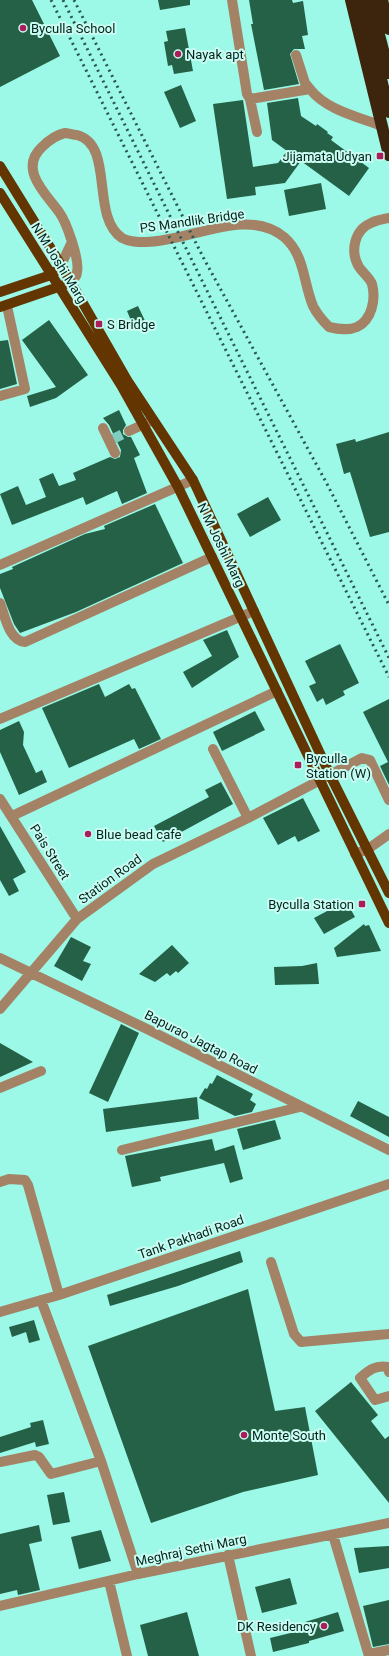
<svg xmlns="http://www.w3.org/2000/svg" width="389" height="1656" font-family="Roboto,sans-serif">
  <style>
    .building { fill: #256146 }
    .lines { fill: none; stroke-linecap: round; stroke-linejoin: round }
    .minor-tunnel { stroke: #7ecdbf; stroke-width: 10; stroke-dasharray: 10 5; stroke-linecap: butt }
    .minor { stroke: #a48266; stroke-width: 10 }
    .major { stroke: #633500; stroke-width: 10 }
    .highway { stroke: #3d240d; stroke-width: 12 }
    .rail { stroke: #2a5850; stroke-width: 3; stroke-dasharray: 2 4; stroke-linecap: butt }
    .poi-dot { fill: #aa1c5a; stroke: #c9fdf2; stroke-width: 1.5 }
    .labels { text-anchor: middle; dominant-baseline: central; stroke-width: 4; stroke-linejoin: round; paint-order: stroke }
    .poi-label { font-size: 13px; fill: #04221e; stroke: #c9fdf2; text-anchor: start }
    .street-label { font-size: 13px; fill: #04221e; stroke: #c9fdf2 }
  </style>
  <rect width="100%" height="100%" fill="#9cf8e7"/>
  <path class="building" d="M0,0H32L60,56L0,87Z
    M158,0H190V5L160,10Z
    M249,0H292L293,3L303,1L308,35L302,36L305,49H294L290,54L299,84L264,90L251,24H253Z
    M185,28L193,71L174,74L172,65L168,66L164,42L168,41L166,31Z
    M181,85L196,121L180,128L164,92Z
    M298,98L301,116L316,126L317,124L328,132L327,133L333,137L331,140L369,168L349,196L301,161L285,183L255,187L256,195L227,199L213,104L243,100L253,167L278,163L287,151L272,140L267,103Z
    M321,183L326,209L289,216L284,190Z
    M138,306L147,325L135,330L127,311Z
    M49,320L88,375L56,398L30,407L27,396L56,387L22,340Z
    M8,340L17,384L0,389V341Z
    M119,410L126,425L123,430V434L128,437H131L140,455L134,458L147,493L122,504L117,491L86,505L83,497L12,525L0,494L18,486L26,505L46,497L39,479L53,473L59,486L76,480L73,473L110,457L115,459L120,457L121,450L109,425L103,418Z
    M389,432V532L370,537L350,472L344,474L336,444L355,439L356,442Z
    M268,497L281,520L250,537L237,514Z
    M155,504L183,563L76,612L20,633L14,624L0,588V574L13,569L12,567L85,534L105,529L104,526Z
    M227,630L239,657L192,688L183,672L212,656L203,640Z
    M340,644L359,683L343,691L345,695L326,705L323,698L317,702L309,686L316,683L305,661Z
    M99,684L105,697L129,684L132,689L135,688L161,739L139,749L134,739L69,768L42,708Z
    M389,699V785L380,766L388,762L363,712Z
    M255,711L265,730L222,751L213,732Z
    M19,721L24,732L23,745L36,773L42,770L47,782L19,795L0,752V730Z
    M221,782L233,804L163,842L154,826L209,797L205,790Z
    M303,798L320,831L298,842L295,836L278,845L263,818Z
    M0,826L26,872L13,879L19,891L9,896L0,880Z
    M346,901L355,917L324,934L314,918Z
    M364,924L365,926L369,925L381,951L337,957L334,948Z
    M71,937L91,947L83,961L91,964L82,981L54,966Z
    M172,945L189,963L178,973L176,971L170,976L167,973L155,982L139,974Z
    M317,963L319,984L275,985L274,967L302,966Z
    M121,1024L139,1033L108,1102L89,1093Z
    M0,1043L33,1062L0,1077Z
    M217,1075L253,1094L250,1100L256,1104L252,1112L235,1116L199,1098L205,1088L207,1089L210,1083L212,1084Z
    M197,1097L199,1119L106,1132L103,1109Z
    M358,1101L389,1117V1137L350,1116Z
    M275,1120L281,1139L243,1150L237,1129Z
    M212,1139L215,1151L234,1145L243,1179L230,1183L224,1163L160,1177L161,1181L132,1187L125,1156Z
    M240,1251L243,1262L178,1286L110,1306L107,1295Z
    M248,1289L275,1411L305,1407L318,1475L243,1492L151,1523L88,1346Z
    M34,1320L40,1340L29,1343L26,1332L12,1337L9,1327Z
    M351,1382L378,1415L371,1421L385,1439L389,1436V1503L315,1411Z
    M43,1420L49,1444L36,1447L35,1442L0,1453V1437L31,1427L30,1423Z
    M64,1492L70,1522L53,1525L47,1495Z
    M39,1525L42,1541L29,1544L40,1590L18,1595L17,1590L0,1594V1534Z
    M101,1530L111,1561L79,1569L71,1537Z
    M389,1546V1568L359,1573L354,1548Z
    M290,1578L297,1604L262,1613L255,1587Z
    M389,1600V1644L373,1647L363,1606Z
    M187,1612L199,1656H148L140,1625Z
    M338,1612L344,1631L309,1641V1643L273,1652L270,1638L307,1629L305,1622Z"/>
  <g class="lines">
    <path class="minor-tunnel" d="M113,439L129,431"/>
    <path class="minor" d="M232,0L247,94L250,99L257,132
      M296,55L305,83L310,89
      M250,99L310,89C326,110 358,117 382,126
      M61,265L71,244
      M71,281C74,279 77,276 77,272C80,260 66,221 59,212C46,194 18,169 42,147C48,141 56,135 65,133C68,133 73,135 77,135C115,145 90,217 122,238C129,242 138,242 146,242C189,242 246,206 284,237C305,255 303,282 313,306C317,314 323,321 329,327C338,329 348,331 357,327C372,320 376,299 372,284C370,278 363,273 359,267C350,252 354,230 371,223C377,220 383,219 389,218
      M0,396L25,389L7,306
      M103,428L115,453
      M129,431L151,421
      M0,565L193,480
      M0,603C5,616 9,641 25,642L212,557
      M0,719L254,611
      M213,749L248,818
      M0,799L77,919
      M12,816L277,691
      M355,854L368,849L389,834
      M0,958L149,1030L389,1150
      M0,1009L77,919L153,864L248,818L362,758L370,760L389,800
      M0,1088L41,1071
      M122,1150L300,1107
      M0,1182L9,1179L25,1180L28,1185L59,1295
      M271,1262L294,1334L301,1342L389,1334
      M41,1300L101,1461L138,1574
      M0,1312L59,1295L389,1184
      M389,1372L388,1367C375,1365 369,1370 360,1378L375,1400L389,1396
      M0,1462L35,1455L39,1457L51,1474L101,1461
      M333,1535L369,1656
      M228,1555L251,1656
      M109,1581L127,1656
      M0,1606L138,1574L389,1523
      M369,1654L389,1650"/>
    <path class="major" d="M0,166L61,265L127,380L193,480L330,775L389,893
      M0,193L121,385L178,487L389,923
      M0,292L51,275L56,271
      M0,307L64,285"/>
    <path class="highway" d="M351,0L389,155
      M362,0L389,112
      M370,0L389,73
      M382,0L389,29"/>
    <path class="rail" d="M51,0L389,677
      M63,0L389,658
      M74,0L203,257L326,482L389,605"/>
  </g>
  <g class="poi-dot">
    <circle cx="23" cy="28" r="4"/>
    <circle cx="178" cy="54" r="4"/>
    <rect x="376" y="152" width="8" height="8" rx="2"/>
    <rect x="95" y="320" width="8" height="8" rx="2"/>
    <rect x="294" y="761" width="8" height="8" rx="2"/>
    <circle cx="88" cy="834" r="4"/>
    <rect x="358" y="900" width="8" height="8" rx="2"/>
    <circle cx="244" cy="1435" r="4"/>
    <circle cx="324" cy="1626" r="4"/>
  </g>
  <g class="labels">
    <g class="poi-label">
      <text x="31" y="28">Byculla School</text>
      <text x="186" y="54">Nayak apt</text>
      <text x="372" y="156" text-anchor="end">Jijamata Udyan</text>
      <text x="107" y="324">S Bridge</text>
      <text x="306" y="758">Byculla<tspan x="306" dy="15">Station (W)</tspan></text>
      <text x="96" y="834">Blue bead cafe</text>
      <text x="354" y="904" text-anchor="end">Byculla Station</text>
      <text x="252" y="1435">Monte South</text>
      <text x="316" y="1626" text-anchor="end">DK Residency</text>
    </g>
    <g class="street-label">
      <text transform="translate(192 221) rotate(-8)">PS Mandlik Bridge</text>
      <text transform="translate(59 263) rotate(58)">N M Joshi Marg</text>
      <text transform="translate(221 545) rotate(64)">N M Joshi Marg</text>
      <text transform="translate(50 852) rotate(58)">Pais Street</text>
      <text transform="translate(110 879) rotate(-36)">Station Road</text>
      <text transform="translate(201 1042) rotate(27)">Bapurao Jagtap Road</text>
      <text transform="translate(191 1237) rotate(-19)">Tank Pakhadi Road</text>
      <text transform="translate(191 1550) rotate(-12)">Meghraj Sethi Marg</text>
    </g>
  </g>
</svg>
